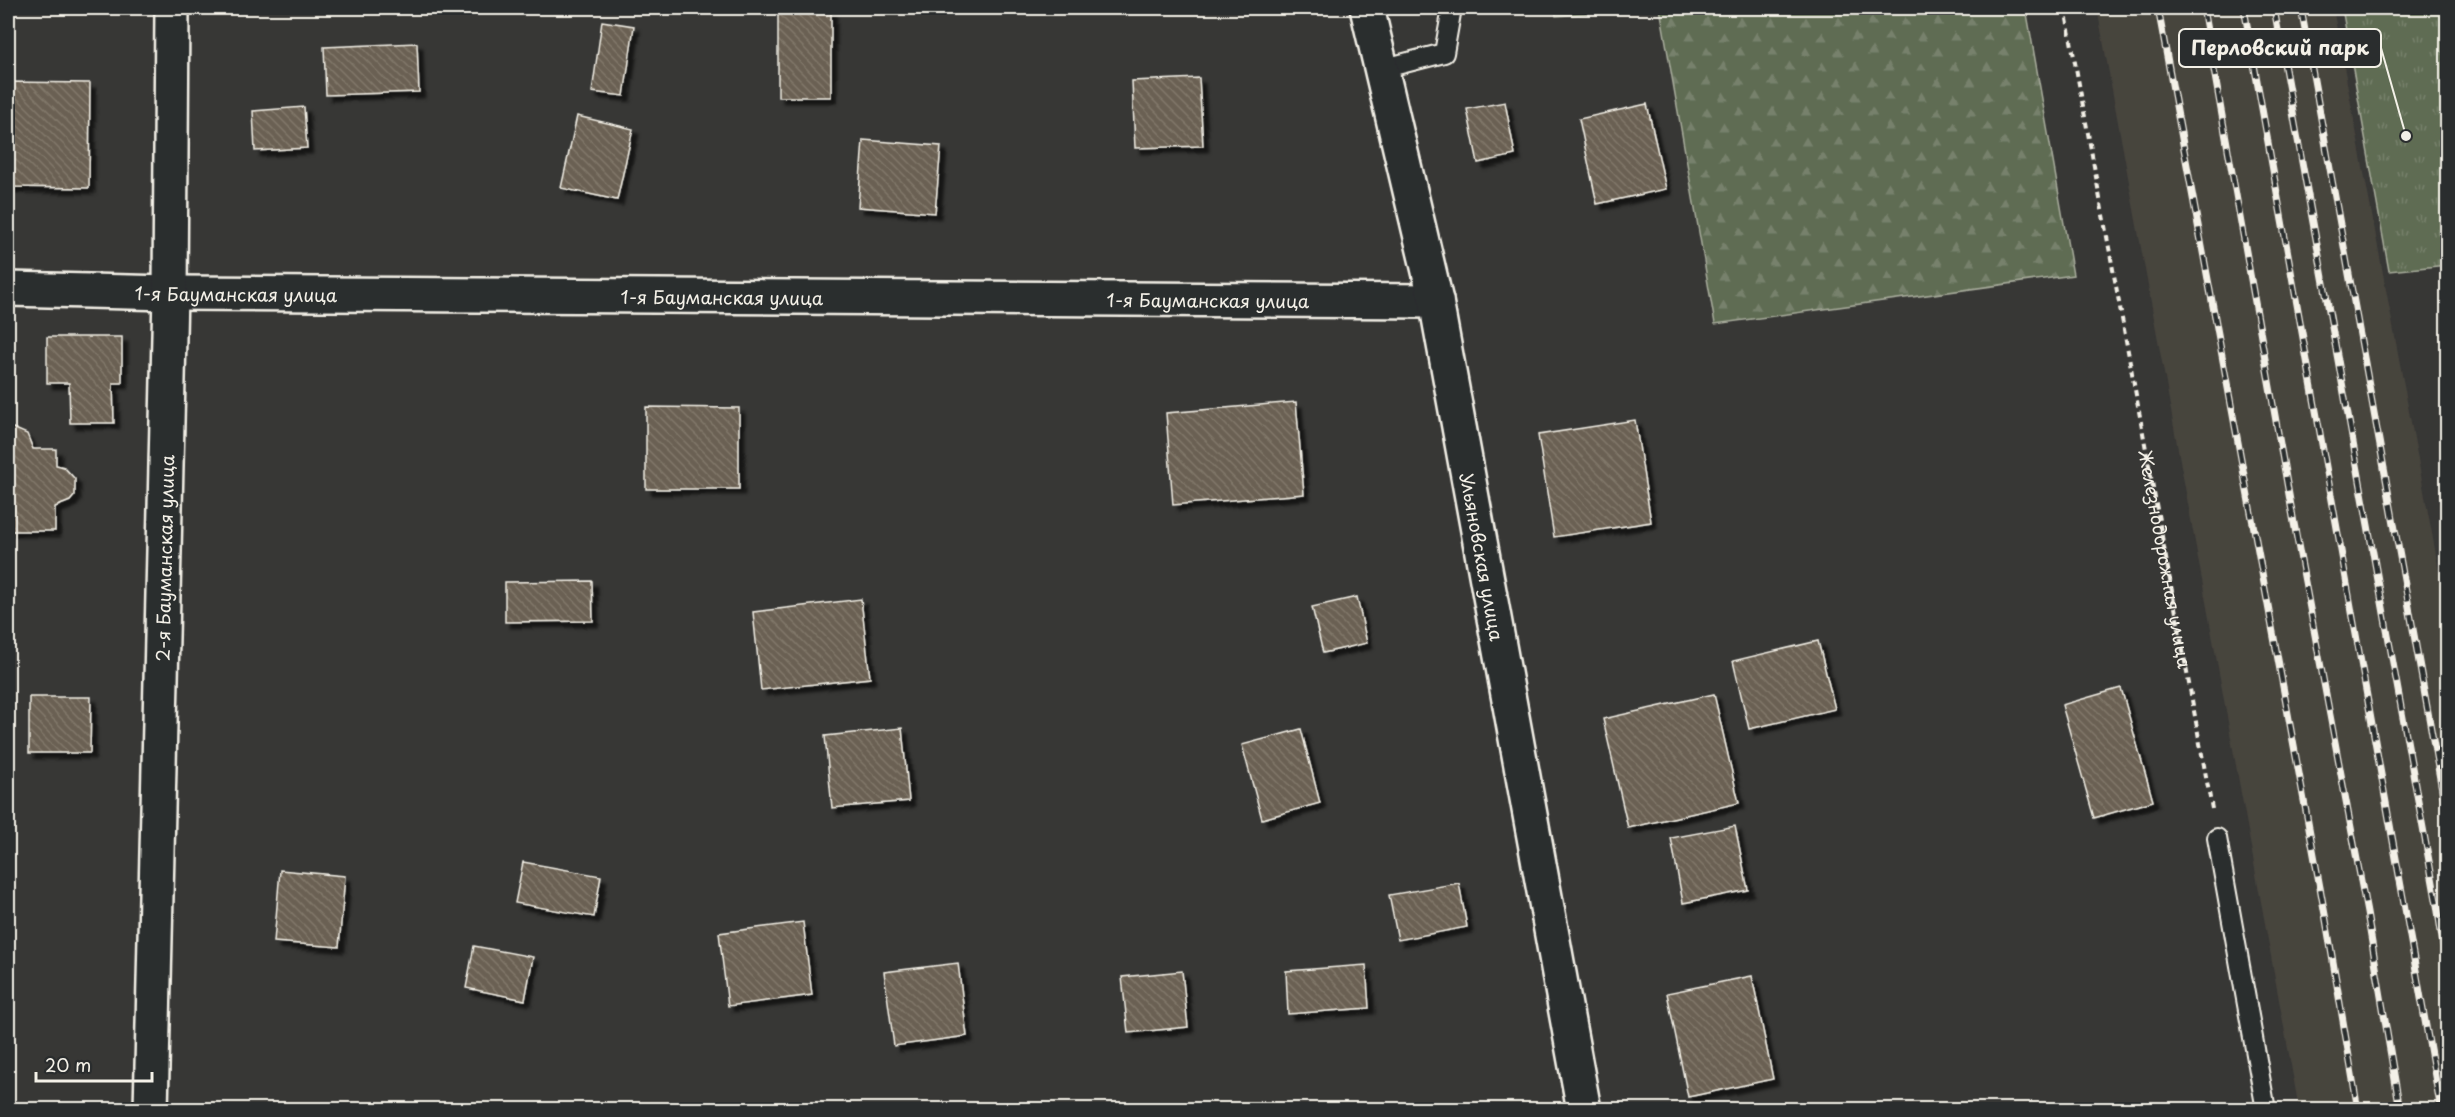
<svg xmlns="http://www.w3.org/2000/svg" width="2455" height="1117" font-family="'Playpen Sans',sans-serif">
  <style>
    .built { fill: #47443e }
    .grass { fill: url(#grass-tufts); stroke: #aaae9e; stroke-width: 1.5 }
    .forest { fill: url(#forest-firs); stroke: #aaae9e; stroke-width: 1.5 }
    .building { fill: url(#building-back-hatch); stroke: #f4f1e8; stroke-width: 1.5; filter: url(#shadow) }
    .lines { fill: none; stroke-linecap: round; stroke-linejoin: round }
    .service-casing { stroke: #f4f1e8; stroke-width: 22 }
    .minor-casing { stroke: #f4f1e8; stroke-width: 38 }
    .tertiary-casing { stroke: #f4f1e8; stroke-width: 38 }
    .path { stroke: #f4f1e8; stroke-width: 4; stroke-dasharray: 6 4.5; stroke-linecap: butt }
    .service { stroke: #2a2d2e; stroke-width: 18 }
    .minor { stroke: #2a2d2e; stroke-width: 33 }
    .tertiary { stroke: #2a2d2e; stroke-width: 33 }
    .rail-casing { stroke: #f4f1e8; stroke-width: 7 }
    .rail { stroke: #2a2d2e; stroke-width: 4.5; stroke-dasharray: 14; stroke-linecap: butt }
    .labels { text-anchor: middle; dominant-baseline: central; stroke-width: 4.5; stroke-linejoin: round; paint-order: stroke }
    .street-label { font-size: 18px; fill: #f4f1e8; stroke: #2a2d2e }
    .leader { fill: none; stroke: #f4f1e8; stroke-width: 2 }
    .callout-dot { fill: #f4f1e8; stroke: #2a2d2e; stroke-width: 2 }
    .callout { fill: #2a2d2e; stroke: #f4f1e8; stroke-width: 2 }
    .callout-label { font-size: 20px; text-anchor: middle; font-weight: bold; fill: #f4f1e8 }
  </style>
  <defs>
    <pattern id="grass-tufts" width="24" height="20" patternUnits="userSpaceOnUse" patternTransform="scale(1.5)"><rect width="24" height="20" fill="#5f6c53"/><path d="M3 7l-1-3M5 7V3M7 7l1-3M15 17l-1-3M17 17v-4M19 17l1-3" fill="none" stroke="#77816c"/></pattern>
    <pattern id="forest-firs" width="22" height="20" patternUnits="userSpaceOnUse" patternTransform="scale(1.5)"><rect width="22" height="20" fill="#5f6c53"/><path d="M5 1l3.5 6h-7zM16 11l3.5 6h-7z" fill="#77816c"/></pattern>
    <pattern id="building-back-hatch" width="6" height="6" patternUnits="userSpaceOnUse" patternTransform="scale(1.5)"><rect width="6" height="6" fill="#6b6152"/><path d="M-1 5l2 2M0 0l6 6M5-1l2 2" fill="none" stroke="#81786b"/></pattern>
    <filter id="shadow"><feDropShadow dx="5.5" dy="5.5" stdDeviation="1.5" flood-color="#0009"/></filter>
  </defs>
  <rect width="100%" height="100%" fill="#373735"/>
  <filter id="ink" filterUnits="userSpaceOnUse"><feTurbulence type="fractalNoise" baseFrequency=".0167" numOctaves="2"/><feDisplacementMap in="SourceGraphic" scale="12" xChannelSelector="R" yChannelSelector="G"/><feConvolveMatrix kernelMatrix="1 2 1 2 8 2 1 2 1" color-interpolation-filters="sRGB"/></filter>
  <g filter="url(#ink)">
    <path class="built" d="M2097,8H2333L2447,613V1109H2299Z"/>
    <path class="grass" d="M2342,8H2447V265L2389,271Z"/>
    <path class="forest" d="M1555,8H2026L2073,275L1715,324L1660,8L1556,16Z"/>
    <path class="building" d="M778,8H831V97H778Z
      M602,21L634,26L624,96L592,92Z
      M417,43L419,92L326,95L324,47Z
      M1199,78L1203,146L1135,148L1132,81Z
      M8,82L90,83L89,188L8,187Z
      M1505,102L1515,155L1478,163L1467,109Z
      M1647,104L1666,189L1597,204L1579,119Z
      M304,107L307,148L255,151L253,111Z
      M577,116L633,129L617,200L561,188Z
      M863,140L941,146L935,213L858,207Z
      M47,337H122V383H113L114,423H70L69,383H47Z
      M1296,402L1304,494L1173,505L1166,413Z
      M646,407L739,408V489H646Z
      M1635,420L1651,522L1554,537L1538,435Z
      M13,428L27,434L33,449H56V465L64,467L75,479V495L70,501L55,507V531H8V429Z
      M592,581L593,621L505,622V582Z
      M1357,597L1367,643L1323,653L1312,607Z
      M861,599L870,678L761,690L753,612Z
      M1818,641L1835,709L1749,729L1733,661Z
      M2121,688L2153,801L2094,818L2062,705Z
      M1714,694L1739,803L1628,828L1603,719Z
      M29,697H91L90,753H29Z
      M902,728L909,801L832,808L825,736Z
      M1301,729L1320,803L1262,819L1242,745Z
      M1735,826L1748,890L1683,903L1671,838Z
      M523,862L601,876L594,917L515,903Z
      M280,870L345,876L339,947L274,942Z
      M1459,883L1467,927L1398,940L1389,895Z
      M803,922L812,995L728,1006L719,933Z
      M474,946L533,957L525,1000L466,988Z
      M958,963L967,1036L894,1046L884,972Z
      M1366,965L1369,1008L1288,1014L1286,971Z
      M1182,971L1188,1027L1128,1033L1122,977Z
      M1752,976L1773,1079L1688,1097L1667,993Z"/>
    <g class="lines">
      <defs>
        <path id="service" d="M1381,69L1444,53L1452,8
          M2217,838L2266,1110"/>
        <g id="minor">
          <path id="s2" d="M8,289L170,293L1436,301"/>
          <path id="s3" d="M151,1110L170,293L172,8"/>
        </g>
        <g id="tertiary">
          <path id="s4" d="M1367,8L1436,301L1584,1110"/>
        </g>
      </defs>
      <use href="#service" class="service-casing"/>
      <use href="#minor" class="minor-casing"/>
      <use href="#tertiary" class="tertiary-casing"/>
      <path class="path" id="s1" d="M2065,8L2212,809"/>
      <use href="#service" class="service"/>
      <use href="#minor" class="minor"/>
      <use href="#tertiary" class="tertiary"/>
      <defs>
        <path id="rail" d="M2158,8L2326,920L2358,1110
          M2203,8L2294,523L2367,913L2400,1110
          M2244,8L2441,1110
          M2274,8L2437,905L2448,978
          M2301,8L2448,823"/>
      </defs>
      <use href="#rail" class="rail-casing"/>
      <use href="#rail" class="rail"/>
    </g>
  </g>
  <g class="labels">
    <g class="street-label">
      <text stroke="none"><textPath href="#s2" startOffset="228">1-я Бауманская улица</textPath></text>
      <text stroke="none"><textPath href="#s2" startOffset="714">1-я Бауманская улица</textPath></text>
      <text stroke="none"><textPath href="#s2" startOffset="1200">1-я Бауманская улица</textPath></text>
      <text stroke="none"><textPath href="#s4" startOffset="561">Ульяновская улица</textPath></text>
      <text stroke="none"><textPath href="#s1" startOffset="560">Железнодорожная улица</textPath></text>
      <text stroke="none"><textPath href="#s3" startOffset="552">2-я Бауманская улица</textPath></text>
    </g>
  </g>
  <path class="leader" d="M2406 136L2381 48"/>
  <circle class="callout-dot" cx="2406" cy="136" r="6"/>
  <rect class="callout" x="2179" y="29" width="202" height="38" rx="6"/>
  <g class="callout-label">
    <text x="2280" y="55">Перловский парк</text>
  </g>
  <rect width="2455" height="1117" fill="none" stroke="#2a2d2e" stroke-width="30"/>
  <rect x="15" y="15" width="2425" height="1087" fill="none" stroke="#f4f1e8" stroke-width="2" filter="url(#ink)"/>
  <path d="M36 1072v9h116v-9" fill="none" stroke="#f4f1e8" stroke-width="3"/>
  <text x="45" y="1072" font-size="18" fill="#f4f1e8" stroke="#2a2d2e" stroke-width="4.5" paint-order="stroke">20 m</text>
</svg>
